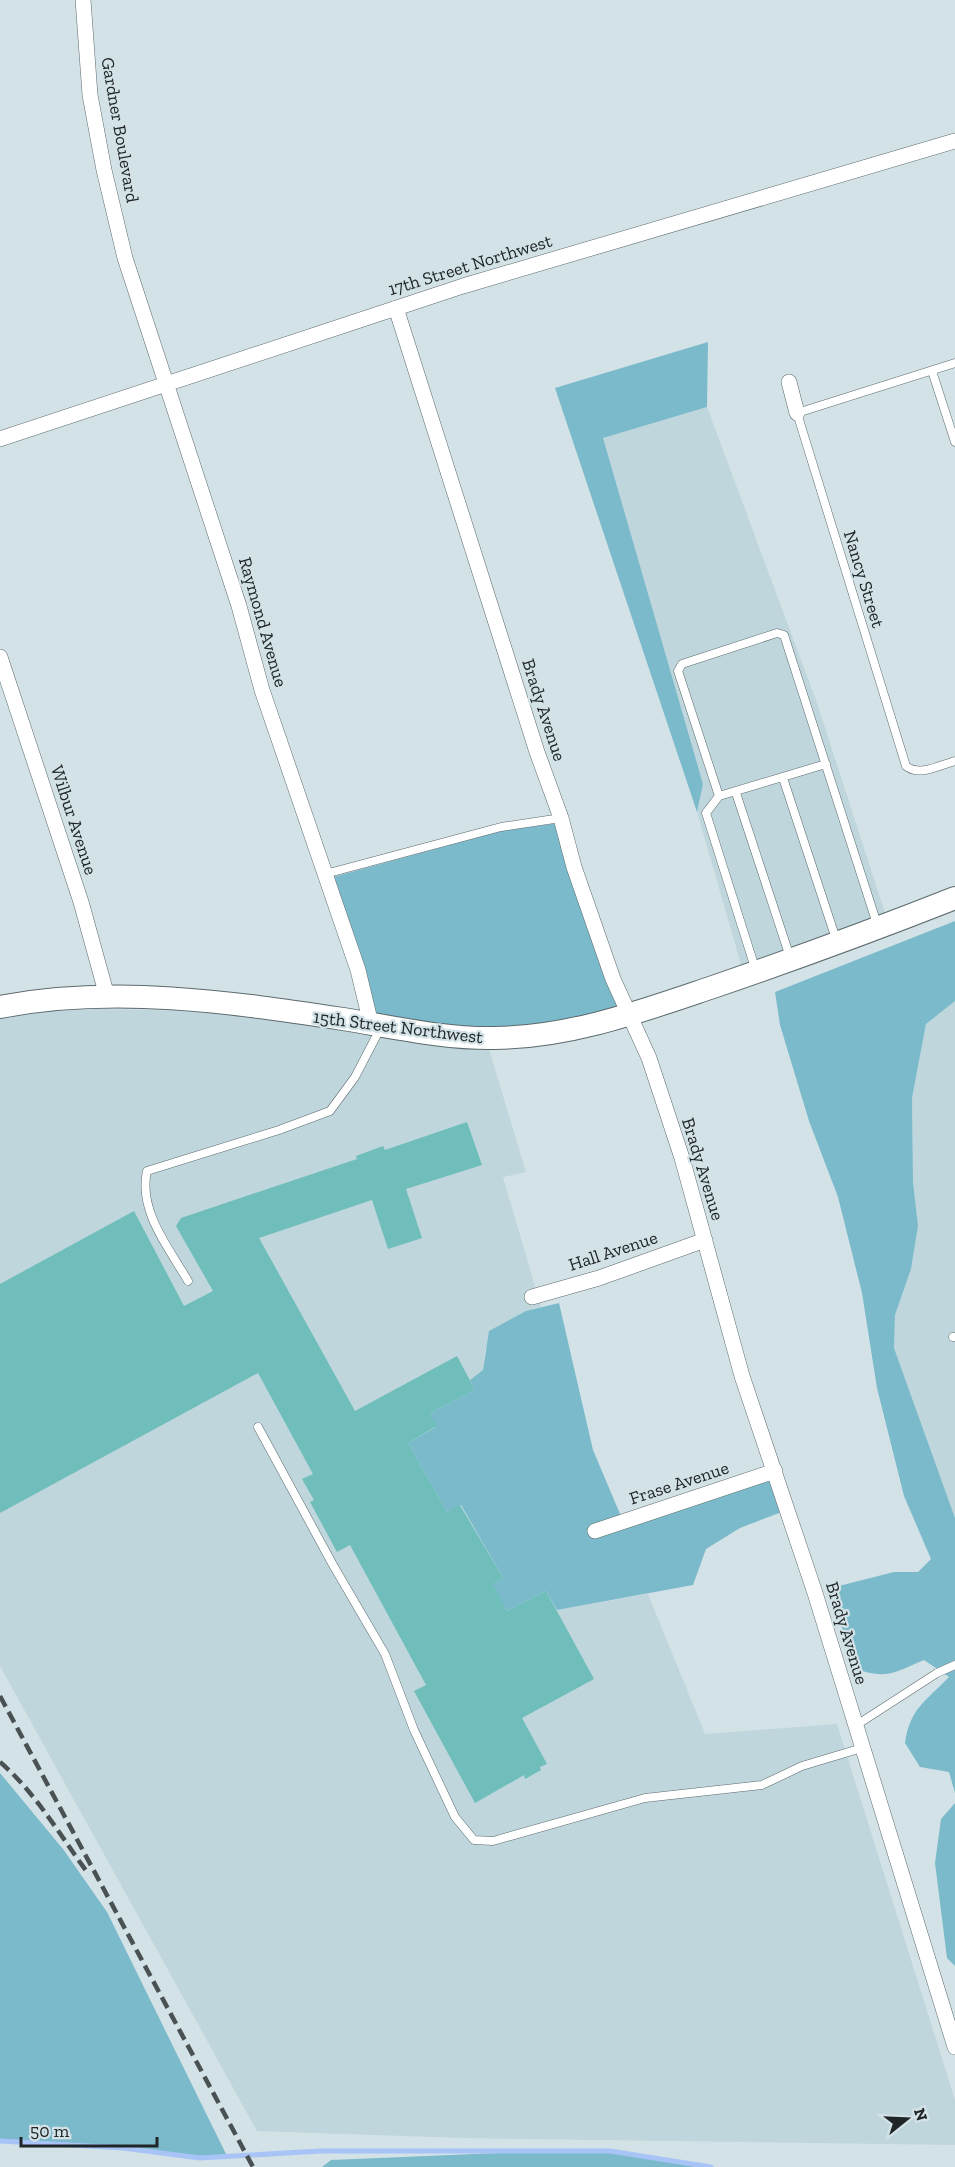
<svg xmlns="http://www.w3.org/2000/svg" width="955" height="2167" font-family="'Zilla Slab',serif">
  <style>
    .built { fill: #bed6dc }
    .green { fill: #7bbacb }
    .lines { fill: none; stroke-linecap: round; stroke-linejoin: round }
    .stream { stroke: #a8c4f7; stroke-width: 5 }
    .building { fill: #6fbebb }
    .lane-casing { stroke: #5c6a6e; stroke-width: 9 }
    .street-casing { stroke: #5c6a6e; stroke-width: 16 }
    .secondary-casing { stroke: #5c6a6e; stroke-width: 24 }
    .lane { stroke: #fff; stroke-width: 8 }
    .street { stroke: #fff; stroke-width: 15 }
    .secondary { stroke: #fff; stroke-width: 22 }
    .rail { stroke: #495153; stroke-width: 4.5; stroke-dasharray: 12 6; stroke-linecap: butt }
    .labels { text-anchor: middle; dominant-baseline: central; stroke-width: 4.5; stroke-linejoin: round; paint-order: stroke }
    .street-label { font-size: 18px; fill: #202628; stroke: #d3e2e7 }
  </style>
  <rect width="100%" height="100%" fill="#d3e2e7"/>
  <path class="built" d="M707,407L817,703L886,916L743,971L697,812L703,784L602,438Z
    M955,1001V1518L894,1348L895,1315L911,1269L918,1226L913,1182L912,1098L926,1024Z
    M58,1008L189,1011L488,1046L526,1172L503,1177L541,1307L526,1311L485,1349L483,1370L475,1390L437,1426L408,1442L460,1505L503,1578L489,1586L507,1611L546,1591L557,1610L648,1594L705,1734L837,1724L955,2100V2145L463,2138L257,2131L0,1666V1015Z"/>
  <path class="green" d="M708,342L707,407L603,438L703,784L697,812L555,388Z
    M559,823L620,1012L531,1031L375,1021L333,877L501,831Z
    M955,921V1001L926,1024L912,1098L913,1182L918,1226L911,1269L895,1315L894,1348L955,1518V1793L949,1772L920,1767L905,1743C910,1708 926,1701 949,1677L924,1660C893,1673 886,1680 853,1668L831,1588L894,1572H918L931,1559L904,1496L877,1388L862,1293L838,1197L809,1121L780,1025L775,992Z
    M559,1303L593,1450L623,1521L775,1471L787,1510L740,1528L706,1549L693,1585L557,1610L546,1591L507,1611L505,1607L500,1609L489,1586L503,1578L461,1505L447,1512L408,1443L436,1427L430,1413L475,1390L470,1380L483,1370L489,1331L526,1311Z
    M0,1773L63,1849L107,1912L227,2156L200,2158L123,2148L0,2141Z
    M955,1803V1966L947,1958L935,1863L941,1819Z
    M546,2151H610L711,2167H322L331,2160Z"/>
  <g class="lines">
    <path class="stream" d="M0,2141L123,2148L200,2158L321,2151H610L711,2167"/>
  </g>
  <path class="building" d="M467,1122L482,1165L406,1189L422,1238L388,1249L372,1200L259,1238L355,1411L457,1356L475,1390L430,1413L437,1426L408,1443L447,1512L460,1505L503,1578L493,1584L507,1611L546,1591L594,1679L522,1718L547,1764L540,1767L541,1770L525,1779L524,1775L475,1803L414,1691L426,1685L350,1545L337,1552L310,1502L314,1500L302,1479L313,1474L258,1373L0,1513V1284L134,1211L184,1306L213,1291L176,1226L181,1218L357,1159L356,1156L383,1146L385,1150Z"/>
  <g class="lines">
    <defs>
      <path id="lane" d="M955,363L797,413L906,766C919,777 940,765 955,761
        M932,371L955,442
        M783,778L837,942
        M736,793L790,957
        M719,796L678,671L682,664L777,633L784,635L877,924
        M325,874L501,827L561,818
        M756,971L706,813L719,796L826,764
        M188,1281C169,1248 138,1211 147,1171L279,1130L330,1111L355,1077L381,1027
        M953,1337H955
        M258,1427L333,1565L385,1654L414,1730L455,1817L474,1840L493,1841L645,1798L762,1785L802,1766L862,1748
        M855,1726L937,1673L955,1665"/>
      <path id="street" d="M83,0L90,95L104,170L125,258L239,606L262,690L358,970L371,1024
        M396,308L537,752L561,818L574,867L613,979L649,1058L682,1158L742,1376L815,1593L955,2047
        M789,382L797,413
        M0,439L463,286L955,141
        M0,657L81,902L107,996
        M532,1297L599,1278L705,1240
        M595,1531L775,1471"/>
      <path id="secondary" d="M0,1007C113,985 230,1002 343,1019C393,1027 444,1039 495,1038C570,1037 639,1012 710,988C792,960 874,930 955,898"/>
    </defs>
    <use href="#lane" class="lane-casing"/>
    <use href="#street" class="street-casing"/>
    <use href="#secondary" class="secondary-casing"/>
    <use href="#lane" class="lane"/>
    <use href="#street" class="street"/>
    <use href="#secondary" class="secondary"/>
    <path class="rail" d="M0,1696L253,2167
      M0,1762C35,1792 60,1835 87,1872"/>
  </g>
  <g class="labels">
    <g class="street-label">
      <text transform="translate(120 130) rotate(80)">Gardner Boulevard</text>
      <text transform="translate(470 265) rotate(-17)">17th Street Northwest</text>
      <text transform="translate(864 579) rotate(73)">Nancy Street</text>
      <text transform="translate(263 622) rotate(74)">Raymond Avenue</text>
      <text transform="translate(544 710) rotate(72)">Brady Avenue</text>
      <text transform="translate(74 820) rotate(72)">Wilbur Avenue</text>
      <text transform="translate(398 1027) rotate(7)">15th Street Northwest</text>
      <text transform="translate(703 1169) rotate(73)">Brady Avenue</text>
      <text transform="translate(613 1251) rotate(-18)">Hall Avenue</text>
      <text transform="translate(679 1483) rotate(-18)">Frase Avenue</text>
      <text transform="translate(847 1633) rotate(73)">Brady Avenue</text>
    </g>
  </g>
  <g transform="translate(907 2119) rotate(72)" stroke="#d3e2e7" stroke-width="4.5" paint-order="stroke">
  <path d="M0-4.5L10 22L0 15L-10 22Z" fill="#202628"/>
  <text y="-9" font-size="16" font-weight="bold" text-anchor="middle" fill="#202628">N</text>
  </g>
  <path d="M21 2137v9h136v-9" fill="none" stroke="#202628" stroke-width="3"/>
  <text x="30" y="2137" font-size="18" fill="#202628" stroke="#d3e2e7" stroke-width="4.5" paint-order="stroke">50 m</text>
</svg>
